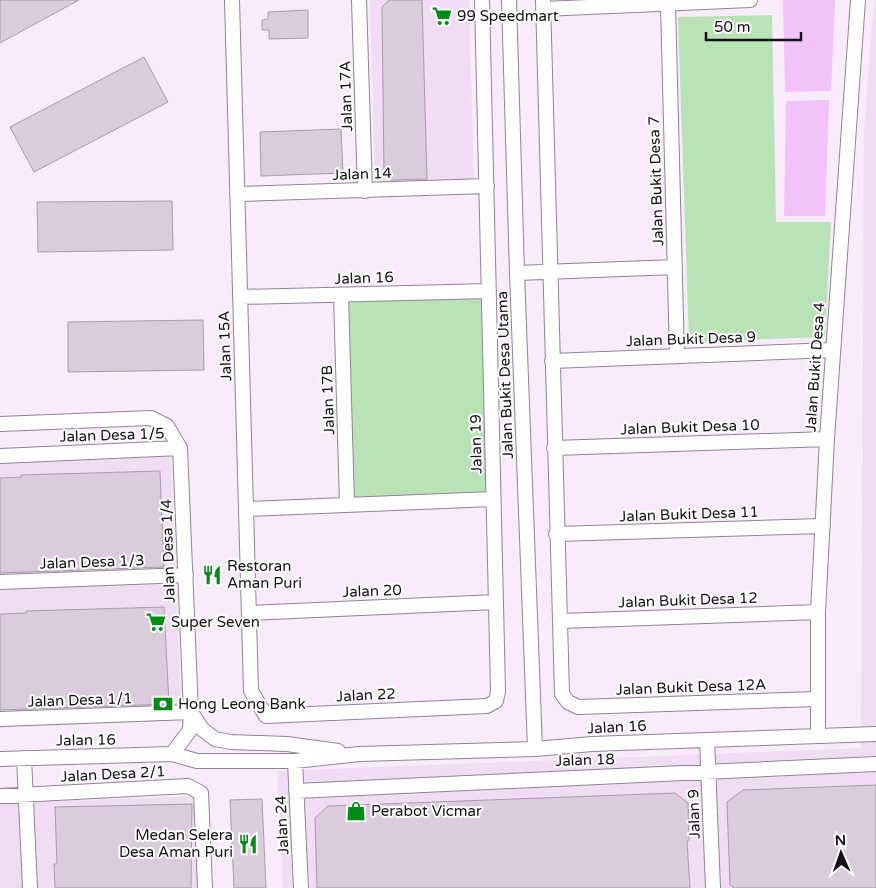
<svg xmlns="http://www.w3.org/2000/svg" width="876" height="888" font-family="'Varela Round',sans-serif">
  <style>
    .built { fill: #f0ddf3 }
    .green { fill: #b9e3b7 }
    .water { fill: #f2c2fb }
    .building { fill: #daccdc; stroke: #a89bab }
    .lines { fill: none; stroke-linecap: round; stroke-linejoin: round }
    .minor-casing { stroke: #908493; stroke-width: 16 }
    .minor { stroke: #fff; stroke-width: 14 }
    .labels { text-anchor: middle; dominant-baseline: central; stroke-width: 4; stroke-linejoin: round; paint-order: stroke }
    .poi-label { font-size: 15px; fill: #151116; stroke: #fefefe; text-anchor: start }
    .street-label { font-size: 15px; fill: #151116; stroke: #fefefe }
  </style>
  <rect width="100%" height="100%" fill="#f9ebfc"/>
  <path class="built" d="M370,0H469L474,181L375,186Z
    M874,0H876V888H283L277,771L861,748L864,131Z
    M170,442L182,720L0,728V449Z
    M199,796L202,888H0V803Z"/>
  <path class="green" d="M772,15L776,222H831L825,337L689,342L678,17Z
    M489,291L493,499L347,505L341,295Z"/>
  <path class="water" d="M783,0H835L831,91L785,92Z
    M829,100L825,216H784L786,101Z"/>
  <path class="building" d="M0,0H79L0,43Z
    M389,0H422L427,179L391,180L384,174L382,7Z
    M308,10V38L269,39V30H262V20L268,19V12Z
    M144,57L168,102L34,172L10,127Z
    M341,129L343,173L261,176L260,132Z
    M172,201L173,250L38,252L37,202Z
    M203,320L204,370L68,372V322Z
    M160,471L164,567L0,573V478L21,477V475Z
    M164,607L169,704L0,710V614L26,613V611Z
    M876,785V888H734L730,885L727,802L743,790Z
    M675,793L688,803L689,840L687,841L690,888H317L315,818L328,806Z
    M262,799L266,888H234L230,800Z
    M192,804L191,888H55L54,864H57L55,807Z"/>
  <g class="lines">
    <defs>
      <path id="minor" d="M232,0L251,691L266,716L487,706L496,701L498,691L482,0
        M359,0L365,191
        M509,0L517,273L535,749
        M543,0L562,694L568,702L578,707L817,699
        M668,4L677,356
        M543,9L750,0
        M237,194L487,186
        M517,273L675,267
        M341,295L347,505
        M240,297L489,291
        M552,361L832,350
        M0,424L151,418L167,426L180,448L191,712L190,730L172,754
        M554,448L827,439
        M0,456L180,448
        M246,509L493,499
        M556,534L823,526
        M0,582L186,575
        M249,613L496,602
        M560,621L818,612
        M191,712L202,729L215,739L231,742L287,744L338,751
        M0,719L191,712
        M818,736V612L827,439L858,0
        M707,740L713,888
        M24,758L30,888
        M0,759L172,754L197,761H295L359,754L535,749L592,744L876,734
        M295,761L301,888
        M296,791L876,764
        M0,796L188,786L201,793L205,888"/>
    </defs>
    <use href="#minor" class="minor-casing"/>
    <use href="#minor" class="minor"/>
  </g>
  <defs>
    <symbol id="supermarket-bare" viewBox="-9 -9 18 18"><path d="M-6-5.5h2.5l.6 2H6L4.5 2H-2.5L-4.4-4H-6ZM-1.5 3.2a1.3 1.3 0 1 0 .1 0ZM3 3.2a1.3 1.3 0 1 0 .1 0Z" fill="#008a18" stroke="#fefefe" stroke-width="2.5" paint-order="stroke"/></symbol>
    <symbol id="restaurant-bare" viewBox="-9 -9 18 18"><path d="M-5-6h1v4h1v-4h1v4h1v-4h1v5L-1.5 .5V6h-2V.5L-5-1ZM5-6V6H3V1.5H1.5Q1.5-4 5-6Z" fill="#008a18" stroke="#fefefe" stroke-width="2.5" paint-order="stroke"/></symbol>
    <symbol id="bank-bare" viewBox="-9 -9 18 18"><path d="M-6-4H6V4H-6ZM0-2.3a2.3 2.3 0 1 0 0 4.6a2.3 2.3 0 1 0 0-4.6Z" fill="#008a18" stroke="#fefefe" stroke-width="2.5" paint-order="stroke"/></symbol>
    <symbol id="shop-bare" viewBox="-9 -9 18 18"><path d="M-5-2.5h2.3a2.7 3.5 0 0 1 5.4 0H5L5.5 6h-11ZM-1.5-2.5h3a1.5 2.3 0 0 0-3 0Z" fill="#008a18" stroke="#fefefe" stroke-width="2.5" paint-order="stroke"/></symbol>
  </defs>
  <g fill-rule="evenodd">
    <use href="#supermarket-bare" x="428" y="2" width="28" height="28"/>
    <use href="#restaurant-bare" x="198" y="561" width="28" height="28"/>
    <use href="#supermarket-bare" x="142" y="608" width="28" height="28"/>
    <use href="#bank-bare" x="149" y="690" width="28" height="28"/>
    <use href="#shop-bare" x="342" y="797" width="28" height="28"/>
    <use href="#restaurant-bare" x="234" y="830" width="28" height="28"/>
  </g>
  <g class="labels">
    <g class="poi-label">
      <text x="457" y="16">99 Speedmart</text>
      <text x="227" y="566">Restoran<tspan x="227" dy="17">Aman Puri</tspan></text>
      <text x="171" y="622">Super Seven</text>
      <text x="178" y="704">Hong Leong Bank</text>
      <text x="371" y="811">Perabot Vicmar</text>
      <text x="233" y="835" text-anchor="end">Medan Selera<tspan x="233" dy="17">Desa Aman Puri</tspan></text>
    </g>
    <g class="street-label">
      <text transform="translate(346 96) rotate(-92)">Jalan 17A</text>
      <text transform="translate(362 174) rotate(-2)">Jalan 14</text>
      <text transform="translate(656 181) rotate(-92)">Jalan Bukit Desa 7</text>
      <text transform="translate(364 278) rotate(-2)">Jalan 16</text>
      <text transform="translate(691 339) rotate(-2)">Jalan Bukit Desa 9</text>
      <text transform="translate(225 346) rotate(-92)">Jalan 15A</text>
      <text transform="translate(815 367) rotate(-86)">Jalan Bukit Desa 4</text>
      <text transform="translate(505 375) rotate(-92)">Jalan Bukit Desa Utama</text>
      <text transform="translate(328 400) rotate(-92)">Jalan 17B</text>
      <text transform="translate(690 427) rotate(-2)">Jalan Bukit Desa 10</text>
      <text transform="translate(112 435) rotate(-2)">Jalan Desa 1/5</text>
      <text transform="translate(476 444) rotate(-91)">Jalan 19</text>
      <text transform="translate(689 514) rotate(-2)">Jalan Bukit Desa 11</text>
      <text transform="translate(168 551) rotate(-92)">Jalan Desa 1/4</text>
      <text transform="translate(92 562) rotate(-2)">Jalan Desa 1/3</text>
      <text transform="translate(372 591) rotate(-2)">Jalan 20</text>
      <text transform="translate(688 600) rotate(-2)">Jalan Bukit Desa 12</text>
      <text transform="translate(691 687) rotate(-2)">Jalan Bukit Desa 12A</text>
      <text transform="translate(366 695) rotate(-3)">Jalan 22</text>
      <text transform="translate(80 700) rotate(-2)">Jalan Desa 1/1</text>
      <text transform="translate(617 727) rotate(-3)">Jalan 16</text>
      <text transform="translate(86 740) rotate(-1)">Jalan 16</text>
      <text transform="translate(585 760) rotate(-2)">Jalan 18</text>
      <text transform="translate(113 774) rotate(-3)">Jalan Desa 2/1</text>
      <text transform="translate(694 814) rotate(-92)">Jalan 9</text>
      <text transform="translate(282 825) rotate(-93)">Jalan 24</text>
    </g>
  </g>
  <g transform="translate(841 853) rotate(358)" stroke="#fefefe" stroke-width="4" paint-order="stroke">
  <path d="M0-4L9 19L0 12L-9 19Z" fill="#151116"/>
  <text y="-8" font-size="14" font-weight="bold" text-anchor="middle" fill="#151116">N</text>
  </g>
  <path d="M706 32v8h95v-8" fill="none" stroke="#151116" stroke-width="2.5"/>
  <text x="714" y="32" font-size="15" fill="#151116" stroke="#fefefe" stroke-width="4" paint-order="stroke">50 m</text>
</svg>
